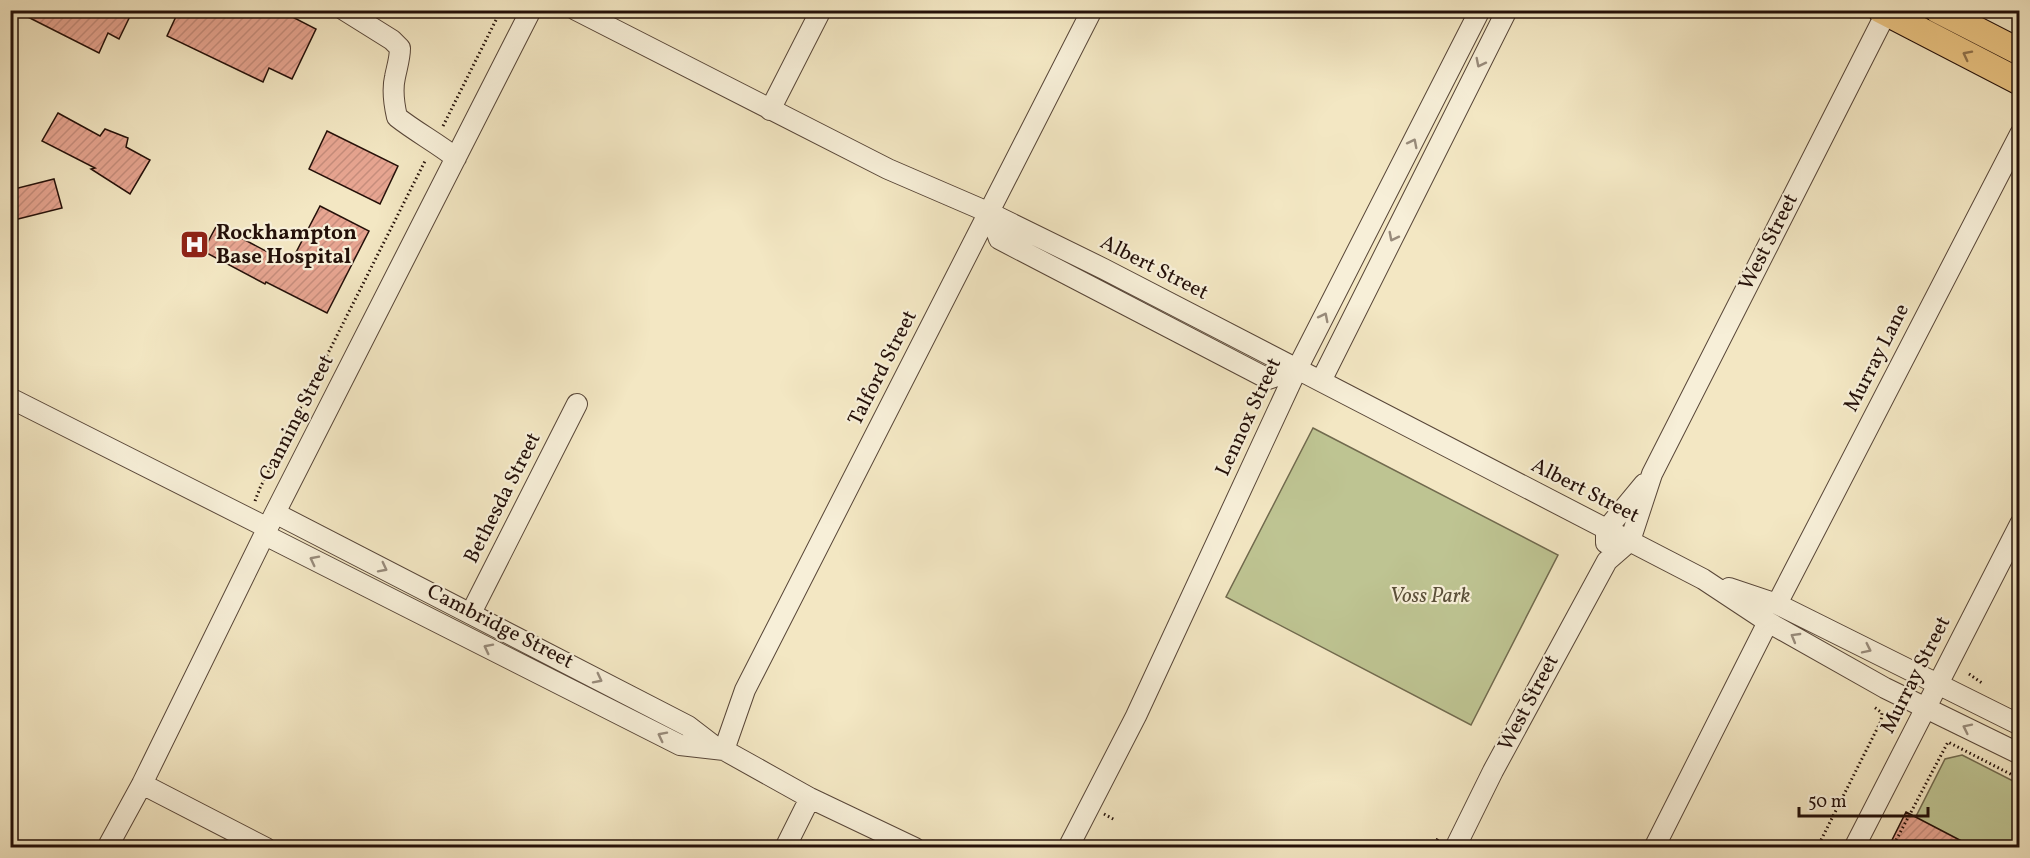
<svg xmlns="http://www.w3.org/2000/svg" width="2030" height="858" font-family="Vollkorn,serif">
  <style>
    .green { fill: #bec492; stroke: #716a4e; stroke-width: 1.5 }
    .building { fill: url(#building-hatch); stroke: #241009; stroke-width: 1.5 }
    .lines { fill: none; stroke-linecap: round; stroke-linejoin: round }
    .minor-casing { stroke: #584638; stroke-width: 22 }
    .major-casing { stroke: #241009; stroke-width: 28 }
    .path { stroke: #241009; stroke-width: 3; stroke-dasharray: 1.5 3; stroke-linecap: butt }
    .minor { stroke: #f7efd8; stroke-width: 20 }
    .major { stroke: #eac482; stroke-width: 26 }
    .oneway { stroke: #91734c }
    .oneway2 { stroke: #988b7b }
    .labels { text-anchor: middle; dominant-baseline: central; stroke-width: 4.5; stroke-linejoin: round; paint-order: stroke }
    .poi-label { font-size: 21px; font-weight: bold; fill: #241009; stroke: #f7efd8; text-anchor: start }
    .street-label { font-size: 21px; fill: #241009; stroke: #f7efd8 }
    .park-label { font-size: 21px; font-style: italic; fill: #5a4f39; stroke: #f7efd8 }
  </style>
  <defs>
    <pattern id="building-hatch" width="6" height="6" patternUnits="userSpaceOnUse" patternTransform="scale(1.5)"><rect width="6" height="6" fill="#e7a591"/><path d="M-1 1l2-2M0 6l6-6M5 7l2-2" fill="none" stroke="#c68d7c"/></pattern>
  </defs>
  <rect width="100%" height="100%" fill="#f3e7c3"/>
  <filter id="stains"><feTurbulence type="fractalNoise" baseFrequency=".00333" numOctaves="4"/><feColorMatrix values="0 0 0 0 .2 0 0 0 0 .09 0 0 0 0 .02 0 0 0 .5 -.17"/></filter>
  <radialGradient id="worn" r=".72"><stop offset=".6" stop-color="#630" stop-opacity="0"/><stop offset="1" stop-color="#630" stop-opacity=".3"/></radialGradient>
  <path class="green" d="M1313,428L1558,555L1471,725L1226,597Z
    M1962,755L2019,784V847L1900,848L1945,759Z"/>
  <path class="building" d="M14,10H133L119,39L108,33L99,53Z
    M179,10H279L316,29L292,79L269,68L263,82L167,36Z
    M58,113L100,136L105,129L128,138L126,147L150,160L130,194L91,169L95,168L42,141Z
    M327,131L398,166L380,204L309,169Z
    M54,179L62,208L10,221V190Z
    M320,206L369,231L327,313L266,282L265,284L203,251L217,225L290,264Z
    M1906,812L1975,848H1888Z"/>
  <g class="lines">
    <defs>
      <path id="minor" d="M344,10L392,40L400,48C400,58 397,67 395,77C392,90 394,104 397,117C416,132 437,143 456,158
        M576,10L888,169L990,213L1104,269L1703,579L1768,622L1885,688L2020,754
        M770,110L821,10
        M990,213L999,239L1268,379L1297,369
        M1321,381L1507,10
        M10,398L268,528
        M275,513L688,726L718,749
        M265,535L680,745L724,750L810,798L915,848
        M1606,543V530L1644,484
        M1729,588L1777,604L2020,725
        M1777,604L2020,134
        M471,613L577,404
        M724,750L745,690L1092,10
        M142,784L266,848
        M107,848L142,784L275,513L531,10
        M785,848L810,798
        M1068,848L1136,716L1297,369L1480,10
        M1455,848L1493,771L1607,561L1630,541L1652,474L1886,13
        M1654,848L1768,622
        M1854,848L2020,524"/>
      <path id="major" d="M1881,10L2020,82
        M1938,10L2020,52"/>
    </defs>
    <use href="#minor" class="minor-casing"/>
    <use href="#major" class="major-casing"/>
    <path class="path" d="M443,126L501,10
      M255,501L260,488L426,159
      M1969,674L1982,683
      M1104,814L1115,820
      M1433,848L1438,838
      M1817,848L1881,721L1882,713L1874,707
      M1892,848L1948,742L2020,779"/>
    <use href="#minor" class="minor"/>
    <use href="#major" class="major"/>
  </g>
  <defs><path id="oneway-chevron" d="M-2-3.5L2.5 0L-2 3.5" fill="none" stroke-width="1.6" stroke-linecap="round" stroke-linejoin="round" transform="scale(1.5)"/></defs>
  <use class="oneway" href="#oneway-chevron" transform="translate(1967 55) rotate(-153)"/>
  <g class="oneway2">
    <use href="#oneway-chevron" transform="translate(1480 63) rotate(117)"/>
    <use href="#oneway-chevron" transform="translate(1413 143) rotate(-63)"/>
    <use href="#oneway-chevron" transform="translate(1393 237) rotate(117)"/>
    <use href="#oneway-chevron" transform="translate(1324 317) rotate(-63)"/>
    <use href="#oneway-chevron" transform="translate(314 560) rotate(-153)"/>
    <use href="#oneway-chevron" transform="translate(383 568) rotate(27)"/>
    <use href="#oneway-chevron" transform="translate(1795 637) rotate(-150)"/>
    <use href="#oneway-chevron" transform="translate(488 648) rotate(-153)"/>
    <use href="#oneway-chevron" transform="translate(1867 649) rotate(26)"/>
    <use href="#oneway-chevron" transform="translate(598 679) rotate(27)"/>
    <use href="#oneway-chevron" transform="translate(1967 728) rotate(-154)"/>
    <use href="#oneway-chevron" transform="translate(662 736) rotate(-153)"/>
  </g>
  <defs>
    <symbol id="hospital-square" viewBox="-11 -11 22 22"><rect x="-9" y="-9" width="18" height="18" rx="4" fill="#8f2418" stroke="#f7efd8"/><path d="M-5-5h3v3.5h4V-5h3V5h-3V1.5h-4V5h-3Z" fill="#fff"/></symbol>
  </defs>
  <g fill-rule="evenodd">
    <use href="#hospital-square" x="178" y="228" width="33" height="33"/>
  </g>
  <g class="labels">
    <g class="poi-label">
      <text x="216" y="233">Rockhampton<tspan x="216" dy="24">Base Hospital</tspan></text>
    </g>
    <g class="street-label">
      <text transform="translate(1769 242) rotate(-63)">West Street</text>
      <text transform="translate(1154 268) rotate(27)">Albert Street</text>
      <text transform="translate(1877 358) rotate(-63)">Murray Lane</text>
      <text transform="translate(883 368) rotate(-63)">Talford Street</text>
      <text transform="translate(1249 417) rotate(-65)">Lennox Street</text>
      <text transform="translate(297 418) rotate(-63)">Canning Street</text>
      <text transform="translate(1585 491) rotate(27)">Albert Street</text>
      <text transform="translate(503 498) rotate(-63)">Bethesda Street</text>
      <text transform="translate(500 627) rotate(27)">Cambridge Street</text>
      <text transform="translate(1916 675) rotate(-63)">Murray Street</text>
      <text transform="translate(1529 703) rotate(-62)">West Street</text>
    </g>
    <g class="park-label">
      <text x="1430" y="596">Voss Park</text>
    </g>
  </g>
  <rect width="2030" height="858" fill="none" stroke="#f3e7c3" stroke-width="36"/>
  <rect x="12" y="12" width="2006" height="834" fill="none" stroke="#241009" stroke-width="3"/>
  <rect x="18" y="18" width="1994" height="822" fill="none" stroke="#241009" stroke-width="1.5"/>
  <path d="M1799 807v9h129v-9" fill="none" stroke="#241009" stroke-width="3"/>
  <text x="1808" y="807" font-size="18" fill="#241009" stroke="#f7efd8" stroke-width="4.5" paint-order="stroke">50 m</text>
  <rect width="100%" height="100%" filter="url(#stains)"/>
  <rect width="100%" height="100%" fill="url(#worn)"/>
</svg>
